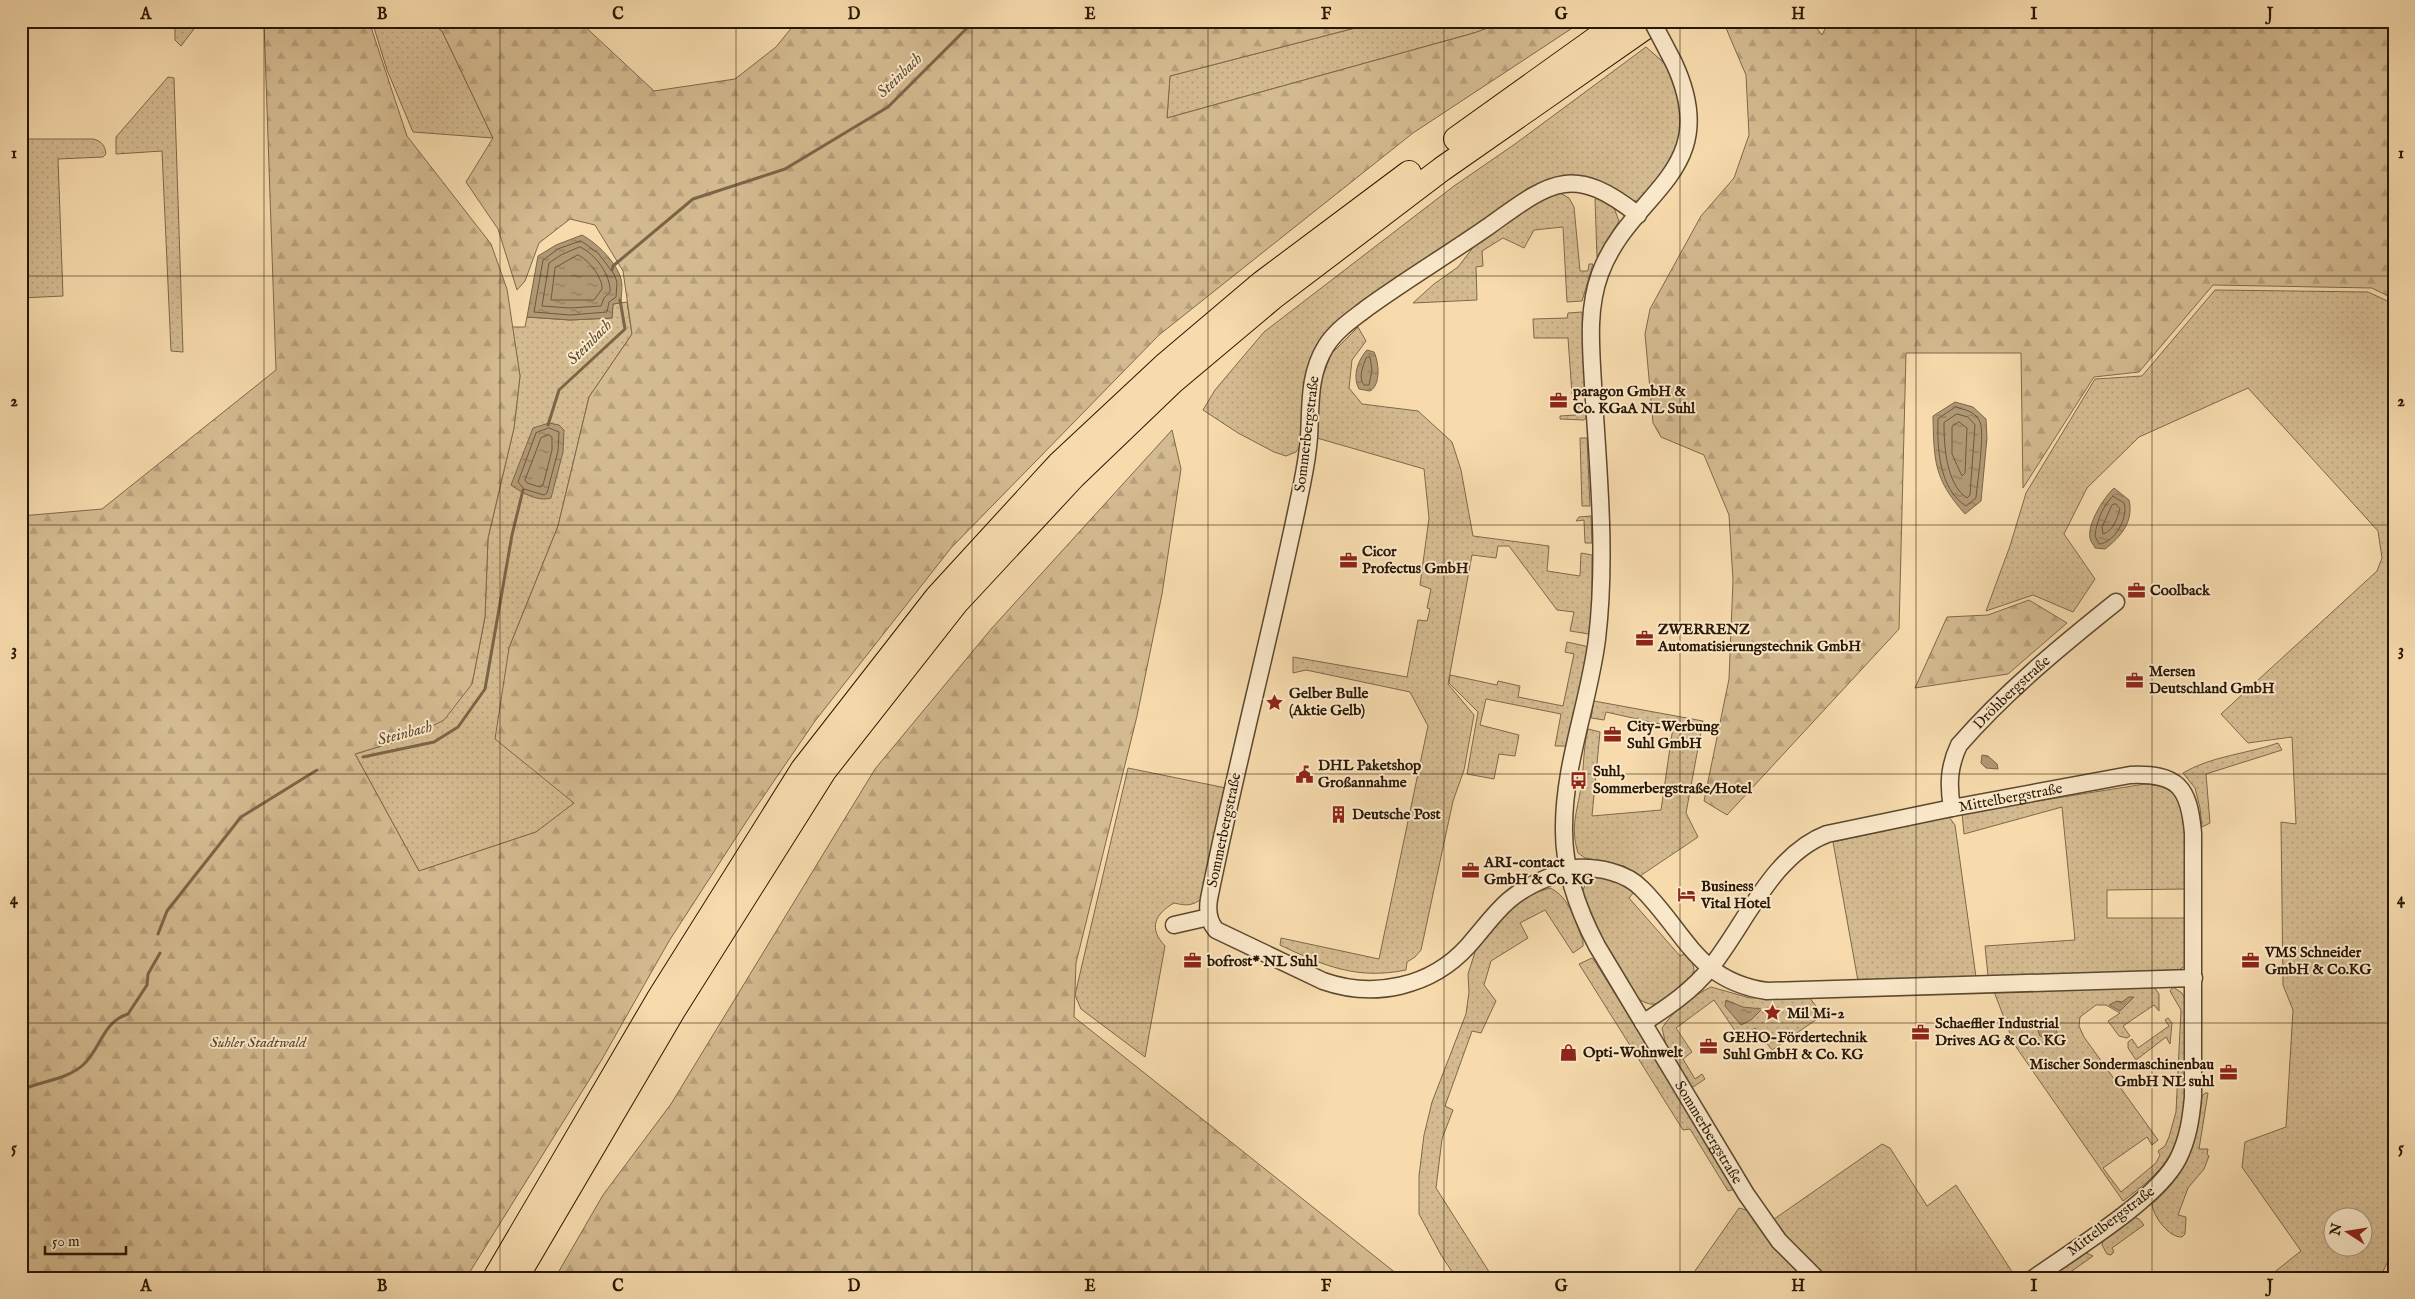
<svg xmlns="http://www.w3.org/2000/svg" width="2415" height="1299" font-family="'IM FELL English',serif">
  <style>
    .grass { fill: url(#grass-dots); stroke: #7e684a; fill-rule: evenodd }
    .forest { fill: url(#forest-firs); stroke: #7e684a }
    .water { fill: url(#water-ripples); stroke: #7b6447 }
    .lines { fill: none; stroke-linecap: round; stroke-linejoin: round }
    .shore { stroke: #6d583c; stroke-width: 1 }
    .stream { stroke: #7b6447; stroke-width: 3 }
    .minor-casing { stroke: #5c482e; stroke-width: 19 }
    .highway-casing { stroke: #291704; stroke-width: 26 }
    .minor { stroke: #fae8ca; stroke-width: 16 }
    .highway { stroke: #f7dbad; stroke-width: 24 }
    .minor-bridge-casing { stroke: #5c482e; stroke-width: 19; stroke-linecap: butt }
    .minor-bridge { stroke: #fae8ca; stroke-width: 16 }
    .grid { fill: none; stroke: #291704; stroke-width: 1; stroke-opacity: 0.55 }
    .labels { text-anchor: middle; dominant-baseline: central; stroke-width: 4; stroke-linejoin: round; paint-order: stroke }
    .poi-label { font-size: 15px; font-weight: bold; fill: #291704; stroke: #fae8ca; text-anchor: start }
    .street-label { font-size: 15px; fill: #291704; stroke: #fae8ca }
    .park-label { font-size: 15px; font-style: italic; fill: #5c482e; stroke: #fae8ca }
    .water-label { font-size: 16px; font-style: italic; fill: #5f4b31; stroke: #fae8ca }
    .neatline { fill: none; stroke: #291704; stroke-width: 2 }
    .grid-label { font-size: 16px; text-anchor: middle; font-weight: bold; fill: #291704 }
  </style>
  <defs>
    <pattern id="grass-dots" width="8" height="8" patternUnits="userSpaceOnUse" patternTransform="scale(1.25)"><rect width="8" height="8" fill="#d4ba90"/><path d="M2 2h.1M6 6h.1" fill="none" stroke="#b69f7b" stroke-width="1.8" stroke-linecap="round"/></pattern>
    <pattern id="forest-firs" width="22" height="20" patternUnits="userSpaceOnUse" patternTransform="scale(1.25)"><rect width="22" height="20" fill="#d4ba90"/><path d="M5 1l3.5 6h-7zM16 11l3.5 6h-7z" fill="#b69f7b"/></pattern>
    <pattern id="water-ripples" width="26" height="14" patternUnits="userSpaceOnUse" patternTransform="scale(1.25)"><rect width="26" height="14" fill="#b19874"/><path d="M2 4q2-2 4 0t4 0M15 11q2-2 4 0t4 0" fill="none" stroke="#907b5d"/></pattern>
  </defs>
  <rect width="100%" height="100%" fill="#f7dbad"/>
  <filter id="stains"><feTurbulence type="fractalNoise" baseFrequency=".004" numOctaves="4"/><feColorMatrix values="0 0 0 0 .2 0 0 0 0 .09 0 0 0 0 .02 0 0 0 .5 -.17"/></filter>
  <radialGradient id="worn" r=".72"><stop offset=".6" stop-color="#630" stop-opacity="0"/><stop offset="1" stop-color="#630" stop-opacity=".3"/></radialGradient>
  <path class="grass" d="M175,21H200L181,46L175,40Z
    M372,21H428L442,31L493,138L413,132L387,70Z
    M1382,21H1507L1474,33L1167,118L1170,76Z
    M1646,47L1669,67L1676,86L1682,123L1677,150L1646,198L1637,201L1628,200L1570,176L1321,342L1307,371L1303,442L1296,452L1286,456L1274,452L1238,433L1203,410L1215,390L1264,332L1454,186L1515,144Z
    M168,77L174,78L183,352L171,351L162,151L116,154V137Z
    M21,139H93C102,141 105,146 106,154L103,157L58,159L63,296L21,298Z
    M1560,193L1569,198L1574,207L1580,271H1588L1589,264H1593L1582,301L1567,302L1563,227L1534,230L1524,248L1503,238L1482,251L1483,266L1476,267L1477,300L1413,303L1434,284L1458,267L1475,245L1539,201L1551,195Z
    M1597,198L1614,208L1619,221L1597,257L1595,199Z
    M2215,290L2368,292L2394,304V1248L2380,1278H2267L2301,1251L2242,1167L2245,1142L2286,1127L2293,1010L2283,985L2281,822L2296,824L2292,737L2248,743L2221,714L2377,571L2382,558L2378,531L2248,388L2139,437L2087,488L2064,534L2095,579L2073,612L2033,595L1986,611L2010,546L2026,493L2095,379L2142,376ZM2332,1216H2362V1246H2332Z
    M627,302L632,334L589,397L558,526L509,648L575,803L536,832L419,871L355,754L411,737L472,684L485,617L488,538L514,428L520,376L512,327H525L527,317L570,320L612,318L613,304Z
    M1582,312L1585,392L1572,394L1568,338H1534L1533,319L1567,318L1568,313Z
    M1358,327L1366,341L1352,360L1349,388L1362,404L1418,411L1452,442L1461,470L1473,536L1549,546L1547,571L1580,576L1581,553L1592,555V607L1589,634L1570,631L1574,612L1557,610L1509,546H1498L1496,558L1472,555L1448,684L1474,715L1464,770L1453,801L1421,950L1415,957L1407,962L1406,970C1357,980 1324,966 1280,945L1281,938L1379,959L1428,726L1410,692L1306,670L1293,673V657L1407,677L1418,620L1427,621L1430,609L1427,608L1431,589L1420,585L1429,518L1424,469L1317,438L1319,386L1331,354Z
    M1576,406H1583L1586,409V418L1584,420L1560,419V416L1576,415Z
    M1580,438H1587L1590,506H1582Z
    M1591,516L1592,543H1585L1584,520L1576,521L1579,517Z
    M1567,642L1585,646L1588,649L1567,746H1555L1561,714L1486,699L1480,725L1519,735L1515,756L1499,754L1494,779L1467,774L1478,712L1449,683L1450,675L1497,685L1498,681L1520,686L1518,697L1563,706L1574,654L1565,652Z
    M1594,701L1703,721L1686,813L1698,837L1640,876L1624,866L1585,858L1578,853C1570,826 1577,813 1581,787C1584,768 1583,749 1588,729L1600,732L1592,816L1661,810L1673,727L1606,712L1604,720L1591,718Z
    M2278,743L2282,750L2206,774L2210,823L2202,827L2200,808L2195,788L2183,773C2211,756 2247,754 2278,743Z
    M1128,768L1226,788L1203,898C1192,906 1187,906 1174,903C1155,914 1148,928 1165,946L1145,1057L1081,1009L1075,995Z
    M2145,784C2156,785 2169,787 2176,797C2189,814 2184,867 2188,889L2107,890V918H2189L2186,965L2179,970L1988,976L1985,946L2075,940L2062,807L1964,834L1962,813Z
    M1949,817L1955,825L1976,977L1858,981L1833,842Z
    M1597,877L1613,880L1634,892L1629,898L1680,956L1686,953C1689,958 1694,964 1694,970C1694,981 1667,1003 1656,1004C1652,1005 1645,1003 1642,1001C1622,990 1591,918 1581,896L1586,882Z
    M1550,888C1570,897 1575,922 1583,941V946L1573,953L1545,910L1520,923L1528,938L1491,961L1484,985L1496,1001L1481,1033L1472,1031L1445,1106L1453,1110L1442,1139L1436,1188L1493,1278H1456L1441,1255L1419,1214V1176L1424,1135L1432,1102L1466,1014L1469,992L1468,974L1476,949L1519,898Z
    M1592,958L1596,963L1735,1189L1728,1191L1690,1129L1683,1130L1579,964Z
    M1711,987L1750,998L1809,997L1823,1015L1772,1050L1755,1028L1740,1038L1714,1000L1676,1028L1692,1052L1683,1059L1695,1079L1702,1074L1705,1079L1693,1087L1688,1085L1666,1045L1662,1028C1674,1010 1692,996 1711,987Z
    M2154,987L2159,994V1011L2154,1005L2123,1026L2130,1036L2127,1038L2119,1036L2108,1021L2120,1013L2106,1005H2096L2080,1017L2079,1026L2084,1037L2158,1140L2152,1145L2147,1137L2103,1168L2121,1192L2156,1163L2160,1155L2158,1151L2165,1146L2169,1137L2176,1112L2181,1010L2170,991L2173,987L2182,993L2188,1005C2187,1050 2192,1130 2163,1165C2152,1179 2138,1190 2123,1201L2014,1044L1993,989Z
    M2168,1018L2172,1023L2170,1044L2166,1037L2136,1060L2128,1048V1042L2132,1039L2138,1048L2169,1026L2165,1020Z
    M2205,1093H2208L2199,1149H2208L2207,1154L2209,1156L2204,1169L2188,1188L2178,1215L2186,1217L2185,1234L2182,1237C2169,1238 2153,1216 2152,1204C2191,1170 2194,1144 2202,1096Z
    M1882,1144L1890,1148L1927,1206L1956,1185L2016,1278H1816L1767,1224Z
    M1739,1208L1746,1210L1752,1215L1799,1273L1797,1278H1690Z
    M2134,1217L2139,1219L2144,1225L2112,1248L2114,1252L2111,1255L2107,1254L2102,1245L2103,1238Z
    M2084,1252L2093,1256L2062,1278H2048Z"/>
  <path class="forest" d="M264,21H369L407,136L491,244L507,289L520,376L514,428L488,538L485,617L472,684L444,720L411,737L355,754L419,871L536,832L574,803L495,739L509,648L558,526L589,397L632,334L623,271L595,225L570,219L539,243L525,281L517,290L498,229L466,182L493,138L442,31L428,21H579L654,91L735,79L776,47L797,21H1382L1170,76L1167,118L1474,33L1507,21H1583L1413,133L1159,335L951,548L815,721L748,819L669,941L601,1061L466,1278H21V1096L28,1090L21,1079V516L102,509L276,370Z
    M1723,21H1811L1822,35L1829,21H2394V299L2372,288L2213,285L2139,372L2094,377L2023,488L2021,353H1906L1899,629L1727,815L1704,801L1729,679L1733,580L1729,515L1704,455L1661,437L1653,423L1645,334L1650,309L1701,216L1734,178L1749,135L1746,75Z
    M1172,430L1181,469L1162,594L1137,716L1076,963L1074,1017L1402,1278H555L603,1195L671,1104L875,769L992,628Z
    M2029,600L2067,623L2008,674L1915,688L1947,617L1988,615Z"/>
  <path class="water" d="M582,235C597,243 617,263 621,279C623,286 621,295 621,303L613,304L612,318L570,320L527,317L538,256L556,245Z
    M1367,350L1374,352C1379,362 1381,385 1370,391L1359,389C1352,376 1358,360 1367,350Z
    M1955,402L1973,407L1986,419L1987,438L1981,501L1965,514C1934,479 1934,462 1933,416Z
    M549,423L559,425L564,430L563,452L551,498C538,502 522,493 511,485L533,428Z
    M2114,488L2129,500C2134,521 2121,537 2105,549L2095,548C2094,545 2090,541 2090,538C2087,524 2104,497 2114,488Z
    M1982,755L1988,756L1997,764L1998,769L1986,768L1981,763Z
    M2129,997H2134L2120,1011L2109,1005L2117,1001L2122,1002Z
    M1726,1000L1743,1007L1762,1009L1751,1020L1741,1025L1725,1006Z
    M2040,1025L2056,1029L2058,1036L2051,1039L2040,1036L2038,1031Z"/>
  <g class="lines">
    <path class="shore" d="M581,241L598,253L614,274L617,282L616,297L609,302L607,312L570,315L534,312L543,260L558,249Z
      M580,247C596,254 611,276 610,292L604,298L601,306L570,308L542,306L549,263L561,255Z
      M578,255C588,259 603,278 602,289L594,300H551L555,268Z
      M1370,357L1372,370L1369,385H1364C1358,378 1363,366 1366,358Z
      M1956,407C1965,410 1974,411 1979,420C1986,429 1977,484 1976,498L1966,506C1939,489 1937,448 1938,419Z
      M1957,414L1968,417L1975,425L1970,495L1967,498C1946,484 1944,446 1944,423Z
      M1959,422L1967,428L1965,473L1962,476L1952,454V427Z
      M549,428L559,432L558,451L547,493L544,495L524,489L518,482L536,433Z
      M549,435L552,437V450L543,485L540,487L527,483L525,480L541,438Z
      M2113,496L2124,503C2129,516 2115,543 2099,544L2095,536C2096,523 2103,505 2113,496Z
      M2116,504L2120,509C2117,519 2113,531 2103,534L2102,527L2112,505Z"/>
    <path class="stream" d="M612,270L613,266L693,199L785,169L888,107L974,21
      M548,425L559,390L625,329L620,300
      M363,757L434,742L458,727L485,689L512,535L523,490
      M158,934L167,911L241,817L317,770
      M21,1090C41,1081 66,1080 83,1065C101,1049 102,1022 128,1014L147,985L148,974L160,953"/>
    <defs>
      <g id="minor">
        <path id="s1" d="M1674,63C1725,173 1630,191 1600,274C1587,309 1591,348 1593,384C1598,469 1607,555 1597,639C1589,703 1563,766 1564,831C1564,872 1578,910 1597,946L1746,1194L1779,1241L1816,1278"/>
        <path d="M1638,215C1572,162 1549,183 1489,226C1449,254 1407,279 1367,308C1353,319 1336,330 1326,346C1308,375 1311,405 1309,437C1308,453 1305,469 1302,484C1274,623 1237,760 1209,899C1207,911 1208,921 1216,930L1323,981C1374,999 1431,987 1468,946C1496,914 1505,895 1547,878C1556,874 1565,869 1575,868C1598,867 1626,872 1642,889C1686,933 1697,981 1767,991L2194,978"/>
        <path id="s2" d="M1952,808C1948,784 1949,766 1959,745C2005,692 2061,646 2116,602"/>
        <path d="M1174,925L1209,917"/>
        <path id="s3" d="M1643,1023C1668,1007 1692,991 1711,967C1746,923 1772,855 1827,834L1952,808L2130,775C2178,773 2189,787 2193,833V1097C2191,1119 2188,1139 2178,1159C2157,1200 2073,1250 2034,1278"/>
      </g>
      <path id="highway" d="M1456,139L1621,21
        M495,1278L658,1000L803,769L937,597L1059,464L1164,366L1262,283L1409,173
        M516,1278L674,1009L824,771L956,603L1074,476L1172,382L1272,298L1442,169L1654,21"/>
    </defs>
    <use href="#minor" class="minor-casing"/>
    <use href="#highway" class="highway-casing"/>
    <use href="#minor" class="minor"/>
    <use href="#highway" class="highway"/>
    <defs>
      <path id="minor-bridge" d="M1652,21L1674,63"/>
    </defs>
    <use href="#minor-bridge" class="minor-bridge-casing"/>
    <use href="#minor-bridge" class="minor-bridge"/>
  </g>
  <path class="grid" d="M264,21V1278M500,21V1278M736,21V1278M972,21V1278M1208,21V1278M1444,21V1278M1680,21V1278M1916,21V1278M2152,21V1278M21,276H2394M21,525H2394M21,774H2394M21,1023H2394"/>
  <defs>
    <symbol id="office-bare" viewBox="-9 -9 18 18"><path d="M-6-3h4V-5.5h4V-3h4V5H-6ZM-1-4.5V-3h2v-1.5ZM-6 0V1H6V0Z" fill="#8f2418" stroke="#fae8ca" stroke-width="2.5" paint-order="stroke"/></symbol>
    <symbol id="sight-bare" viewBox="-9 -9 18 18"><path d="M0-6L1.8-2.2L6-1.7L2.9 1.2L3.7 5.4L0 3.3L-3.7 5.4L-2.9 1.2L-6-1.7L-1.8-2.2Z" fill="#8f2418" stroke="#fae8ca" stroke-width="2.5" paint-order="stroke"/></symbol>
    <symbol id="civic-bare" viewBox="-9 -9 18 18"><path d="M-.6-6.5H3V-4.5H.6V-3L4-1V1h2V6H-6V1h2V-1L-.6-3ZM-1.2 2.5V6h2.4V2.5Z" fill="#8f2418" stroke="#fae8ca" stroke-width="2.5" paint-order="stroke"/></symbol>
    <symbol id="bus-bare" viewBox="-9 -9 18 18"><path d="M-5-6H5V4H4V6H2V4H-2V6H-4V4H-5ZM-3.5-4V0h7V-4ZM-3.5 1.2v1.5H-2V1.2ZM2 1.2v1.5H3.5V1.2Z" fill="#8f2418" stroke="#fae8ca" stroke-width="2.5" paint-order="stroke"/></symbol>
    <symbol id="building-bare" viewBox="-9 -9 18 18"><path d="M-4-6H4V6H1V3H-1V6H-4ZM-2.5-4.3h1.7v1.8h-1.7ZM.8-4.3h1.7v1.8H.8ZM-2.5-1h1.7V.8h-1.7ZM.8-1h1.7V.8H.8Z" fill="#8f2418" stroke="#fae8ca" stroke-width="2.5" paint-order="stroke"/></symbol>
    <symbol id="hotel-bare" viewBox="-9 -9 18 18"><path d="M-6-4.5h1.5V1H6V5H4.5V3h-9V5H-6ZM-4 0a1.8 1.8 0 1 1 3.6 0ZM.5 0V-2.5h3Q6-2.5 6 0Z" fill="#8f2418" stroke="#fae8ca" stroke-width="2.5" paint-order="stroke"/></symbol>
    <symbol id="shop-bare" viewBox="-9 -9 18 18"><path d="M-5-2.5h2.3a2.7 3.5 0 0 1 5.4 0H5L5.5 6h-11ZM-1.5-2.5h3a1.5 2.3 0 0 0-3 0Z" fill="#8f2418" stroke="#fae8ca" stroke-width="2.5" paint-order="stroke"/></symbol>
  </defs>
  <g fill-rule="evenodd">
    <use href="#office-bare" x="1546" y="388" width="25" height="25"/>
    <use href="#office-bare" x="1336" y="548" width="25" height="25"/>
    <use href="#office-bare" x="2124" y="578" width="25" height="25"/>
    <use href="#office-bare" x="1632" y="626" width="25" height="25"/>
    <use href="#office-bare" x="2122" y="668" width="25" height="25"/>
    <use href="#sight-bare" x="1262" y="690" width="25" height="25"/>
    <use href="#office-bare" x="1600" y="722" width="25" height="25"/>
    <use href="#civic-bare" x="1292" y="762" width="25" height="25"/>
    <use href="#bus-bare" x="1566" y="768" width="25" height="25"/>
    <use href="#building-bare" x="1326" y="802" width="25" height="25"/>
    <use href="#office-bare" x="1458" y="858" width="25" height="25"/>
    <use href="#hotel-bare" x="1674" y="882" width="25" height="25"/>
    <use href="#office-bare" x="1180" y="948" width="25" height="25"/>
    <use href="#office-bare" x="2238" y="948" width="25" height="25"/>
    <use href="#sight-bare" x="1760" y="1000" width="25" height="25"/>
    <use href="#office-bare" x="1908" y="1020" width="25" height="25"/>
    <use href="#office-bare" x="1696" y="1034" width="25" height="25"/>
    <use href="#shop-bare" x="1556" y="1040" width="25" height="25"/>
    <use href="#office-bare" x="2216" y="1060" width="25" height="25"/>
  </g>
  <g class="labels">
    <g class="poi-label">
      <text x="1573" y="391">paragon GmbH &amp;<tspan x="1573" dy="17">Co. KGaA NL Suhl</tspan></text>
      <text x="1362" y="551">Cicor<tspan x="1362" dy="17">Profectus GmbH</tspan></text>
      <text x="2150" y="590">Coolback</text>
      <text x="1658" y="629">ZWERRENZ<tspan x="1658" dy="17">Automatisierungstechnik GmbH</tspan></text>
      <text x="2149" y="671">Mersen<tspan x="2149" dy="17">Deutschland GmbH</tspan></text>
      <text x="1289" y="693">Gelber Bulle<tspan x="1289" dy="17">(Aktie Gelb)</tspan></text>
      <text x="1627" y="726">City-Werbung<tspan x="1627" dy="17">Suhl GmbH</tspan></text>
      <text x="1318" y="765">DHL Paketshop<tspan x="1318" dy="17">Großannahme</tspan></text>
      <text x="1593" y="771">Suhl,<tspan x="1593" dy="17">Sommerbergstraße/Hotel</tspan></text>
      <text x="1352" y="814">Deutsche Post</text>
      <text x="1484" y="862">ARI-contact<tspan x="1484" dy="17">GmbH &amp; Co. KG</tspan></text>
      <text x="1701" y="886">Business<tspan x="1701" dy="17">Vital Hotel</tspan></text>
      <text x="2265" y="952">VMS Schneider<tspan x="2265" dy="17">GmbH &amp; Co.KG</tspan></text>
      <text x="1207" y="961">bofrost* NL Suhl</text>
      <text x="1787" y="1013">Mil Mi-2</text>
      <text x="1935" y="1023">Schaeffler Industrial<tspan x="1935" dy="17">Drives AG &amp; Co. KG</tspan></text>
      <text x="1723" y="1037">GEHO-Fördertechnik<tspan x="1723" dy="17">Suhl GmbH &amp; Co. KG</tspan></text>
      <text x="1583" y="1052">Opti-Wohnwelt</text>
      <text x="2214" y="1064" text-anchor="end">Mischer Sondermaschinenbau<tspan x="2214" dy="17">GmbH NL suhl</tspan></text>
    </g>
    <g class="street-label">
      <text transform="translate(1307 434) rotate(-83)">Sommerbergstraße</text>
      <text stroke="none"><textPath href="#s2" startOffset="139">Dröhbergstraße</textPath></text>
      <text stroke="none"><textPath href="#s3" startOffset="455">Mittelbergstraße</textPath></text>
      <text transform="translate(1224 830) rotate(-78)">Sommerbergstraße</text>
      <text stroke="none"><textPath href="#s1" startOffset="1140">Sommerbergstraße</textPath></text>
      <text transform="translate(2111 1221) rotate(-37)">Mittelbergstraße</text>
    </g>
    <g class="park-label">
      <text x="258" y="1042">Suhler Stadtwald</text>
    </g>
    <g class="water-label">
      <text transform="translate(900 76) rotate(-44)">Steinbach</text>
      <text transform="translate(590 343) rotate(-45)">Steinbach</text>
      <text transform="translate(405 734) rotate(-15)">Steinbach</text>
    </g>
  </g>
  <rect width="2415" height="1299" fill="none" stroke="#f7dbad" stroke-width="55"/>
  <g transform="translate(2348 1232) rotate(282)"><circle r="24" fill="#fae8ca" stroke="#a6947b"/>
  <path d="M0-4L9 19L0 12L-9 19Z" fill="#8f2418"/>
  <text y="-8" font-size="14" font-weight="bold" text-anchor="middle" fill="#291704">N</text>
  </g>
  <path d="M45 1246v8h81v-8" fill="none" stroke="#291704" stroke-width="2.5"/>
  <text x="52" y="1246" font-size="15" fill="#291704" stroke="#fae8ca" stroke-width="4" paint-order="stroke">50 m</text>
  <rect x="28" y="28" width="2360" height="1244" class="neatline"/>
  <g class="grid-label">
    <text x="146" y="19">A</text>
    <text x="382" y="19">B</text>
    <text x="618" y="19">C</text>
    <text x="854" y="19">D</text>
    <text x="1090" y="19">E</text>
    <text x="1326" y="19">F</text>
    <text x="1561" y="19">G</text>
    <text x="1798" y="19">H</text>
    <text x="2034" y="19">I</text>
    <text x="2270" y="19">J</text>
    <text x="14" y="158">1</text>
    <text x="2401" y="158">1</text>
    <text x="14" y="406">2</text>
    <text x="2401" y="406">2</text>
    <text x="14" y="655">3</text>
    <text x="2401" y="655">3</text>
    <text x="14" y="904">4</text>
    <text x="2401" y="904">4</text>
    <text x="14" y="1153">5</text>
    <text x="2401" y="1153">5</text>
    <text x="146" y="1291">A</text>
    <text x="382" y="1291">B</text>
    <text x="618" y="1291">C</text>
    <text x="854" y="1291">D</text>
    <text x="1090" y="1291">E</text>
    <text x="1326" y="1291">F</text>
    <text x="1561" y="1291">G</text>
    <text x="1798" y="1291">H</text>
    <text x="2034" y="1291">I</text>
    <text x="2270" y="1291">J</text>
  </g>
  <rect width="100%" height="100%" filter="url(#stains)"/>
  <rect width="100%" height="100%" fill="url(#worn)"/>
</svg>
